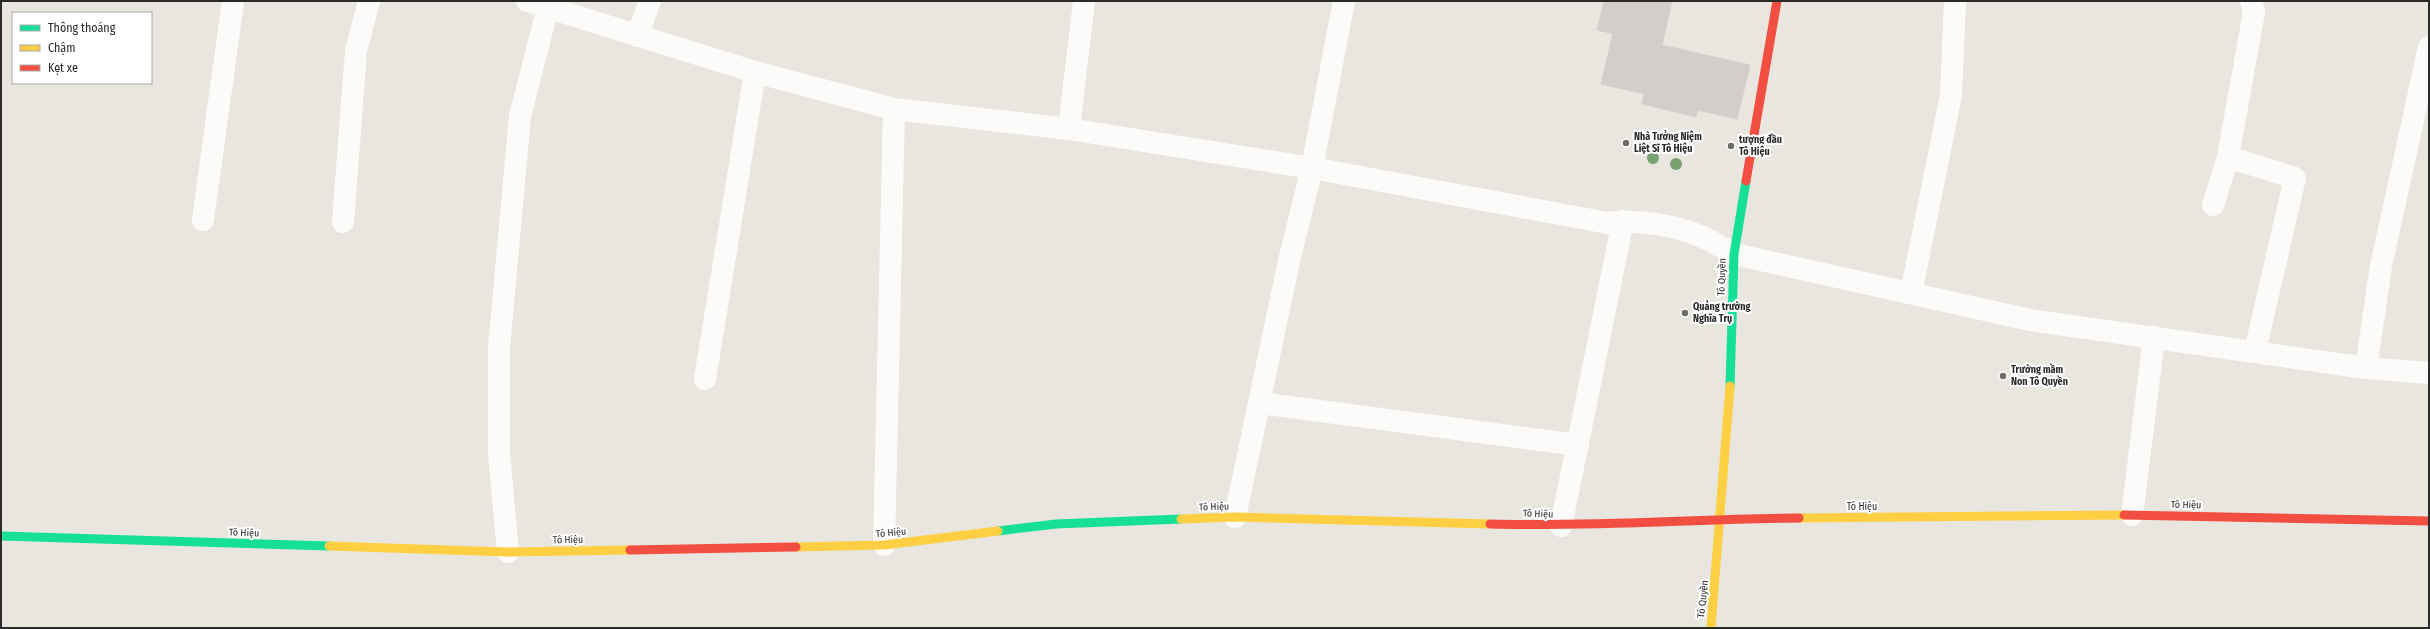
<svg xmlns="http://www.w3.org/2000/svg" width="2430" height="629" font-family="'Fira Sans Condensed',sans-serif">
  <style>
    .building { fill: #d2cfca; stroke: #d4d1cb }
    .lines { fill: none; stroke-linecap: round; stroke-linejoin: round }
    .street { stroke: #fcfbfa; stroke-width: 22 }
    .fast { stroke: #16e098; stroke-width: 9 }
    .slow { stroke: #ffcf43; stroke-width: 9 }
    .jam { stroke: #f24e42; stroke-width: 9 }
    .tree { fill: #7aa271 }
    .poi-dot { fill: #6d6c69; stroke: #fff; stroke-width: 1.5 }
    .labels { text-anchor: middle; dominant-baseline: central; stroke-width: 4; stroke-linejoin: round; paint-order: stroke }
    .poi-label { font-size: 10px; font-weight: bold; fill: #2a2a2a; stroke: #fff; text-anchor: start }
    .street-label { font-size: 10px; fill: #2a2a2a; stroke: #fff }
  </style>
  <rect width="100%" height="100%" fill="#e9e6df"/>
  <path class="building" d="M1604,1H1672L1662,45L1597,30Z
    M1613,34L1750,65L1737,119L1697,110L1696,117L1642,104L1644,94L1601,84Z"/>
  <g class="lines">
    <path class="street" d="M527,1L755,72L894,109L1069,129L1312,168L1608,223C1635,219 1676,225 1700,236C1712,241 1723,248 1734,254L2030,320L2366,368L2429,373
      M2251,1L2254,12L2228,157L2295,178L2255,351
      M637,36L650,1
      M1069,129L1084,1
      M2213,205L2228,157
      M203,220L233,1
      M343,222L356,51L369,1
      M1911,293L1951,95L1955,1
      M2366,368L2381,266L2429,47
      M705,379L755,72
      M1259,403L1578,445
      M2132,515L2154,337
      M1235,517L1289,261L1312,168L1344,1
      M1561,526L1623,221
      M884,545L894,109
      M508,552L499,454V348L520,116L548,7"/>
    <path class="fast" d="M1730,386L1734,254L1746,181
      M998,531L1056,524L1181,519
      M1,536L329,546"/>
    <path class="slow" d="M1799,518L2124,515
      M1181,519L1235,517L1490,524
      M329,546L508,552L630,550
      M796,547L884,545L998,531
      M1711,628L1730,386"/>
    <path class="jam" d="M1746,181L1777,1
      M2124,515L2429,521
      M1490,524C1593,527 1696,519 1799,518
      M630,550L796,547"/>
  </g>
  <g class="tree">
    <circle cx="1653" cy="158" r="6"/>
    <circle cx="1676" cy="164" r="6"/>
  </g>
  <g class="poi-dot">
    <circle cx="1626" cy="143" r="4"/>
    <circle cx="1731" cy="146" r="4"/>
    <circle cx="1685" cy="313" r="4"/>
    <circle cx="2003" cy="376" r="4"/>
  </g>
  <g class="labels">
    <g class="poi-label">
      <text x="1634" y="137">Nhà Tưởng Niệm<tspan x="1634" dy="12">Liệt Sĩ Tô Hiệu</tspan></text>
      <text x="1739" y="140">tượng đầu<tspan x="1739" dy="12">Tô Hiệu</tspan></text>
      <text x="1693" y="307">Quảng trường<tspan x="1693" dy="12">Nghĩa Trụ</tspan></text>
      <text x="2011" y="370">Trường mầm<tspan x="2011" dy="12">Non Tô Quyền</tspan></text>
    </g>
    <g class="street-label">
      <text transform="translate(1722 277) rotate(-88)">Tô Quyền</text>
      <text transform="translate(2186 505) rotate(1)">Tô Hiệu</text>
      <text transform="translate(1214 507) rotate(-2)">Tô Hiệu</text>
      <text x="1862" y="507">Tô Hiệu</text>
      <text transform="translate(1538 514) rotate(2)">Tô Hiệu</text>
      <text transform="translate(244 533) rotate(2)">Tô Hiệu</text>
      <text transform="translate(891 533) rotate(-5)">Tô Hiệu</text>
      <text transform="translate(568 540) rotate(-1)">Tô Hiệu</text>
      <text transform="translate(1703 599) rotate(-84)">Tô Quyền</text>
    </g>
  </g>
  <rect width="2430" height="629" fill="none" stroke="#2a2a2a" stroke-width="4"/>
  <rect x="12" y="12" width="140" height="72" fill="#ffffff" stroke="#aaaaaa"/>
  <rect x="20" y="25" width="20" height="6" fill="#16e098" stroke="#aaaaaa"/>
  <text x="48" y="32" font-size="12" fill="#2a2a2a">Thông thoáng</text>
  <rect x="20" y="45" width="20" height="6" fill="#ffcf43" stroke="#aaaaaa"/>
  <text x="48" y="52" font-size="12" fill="#2a2a2a">Chậm</text>
  <rect x="20" y="65" width="20" height="6" fill="#f24e42" stroke="#aaaaaa"/>
  <text x="48" y="72" font-size="12" fill="#2a2a2a">Kẹt xe</text>
</svg>
